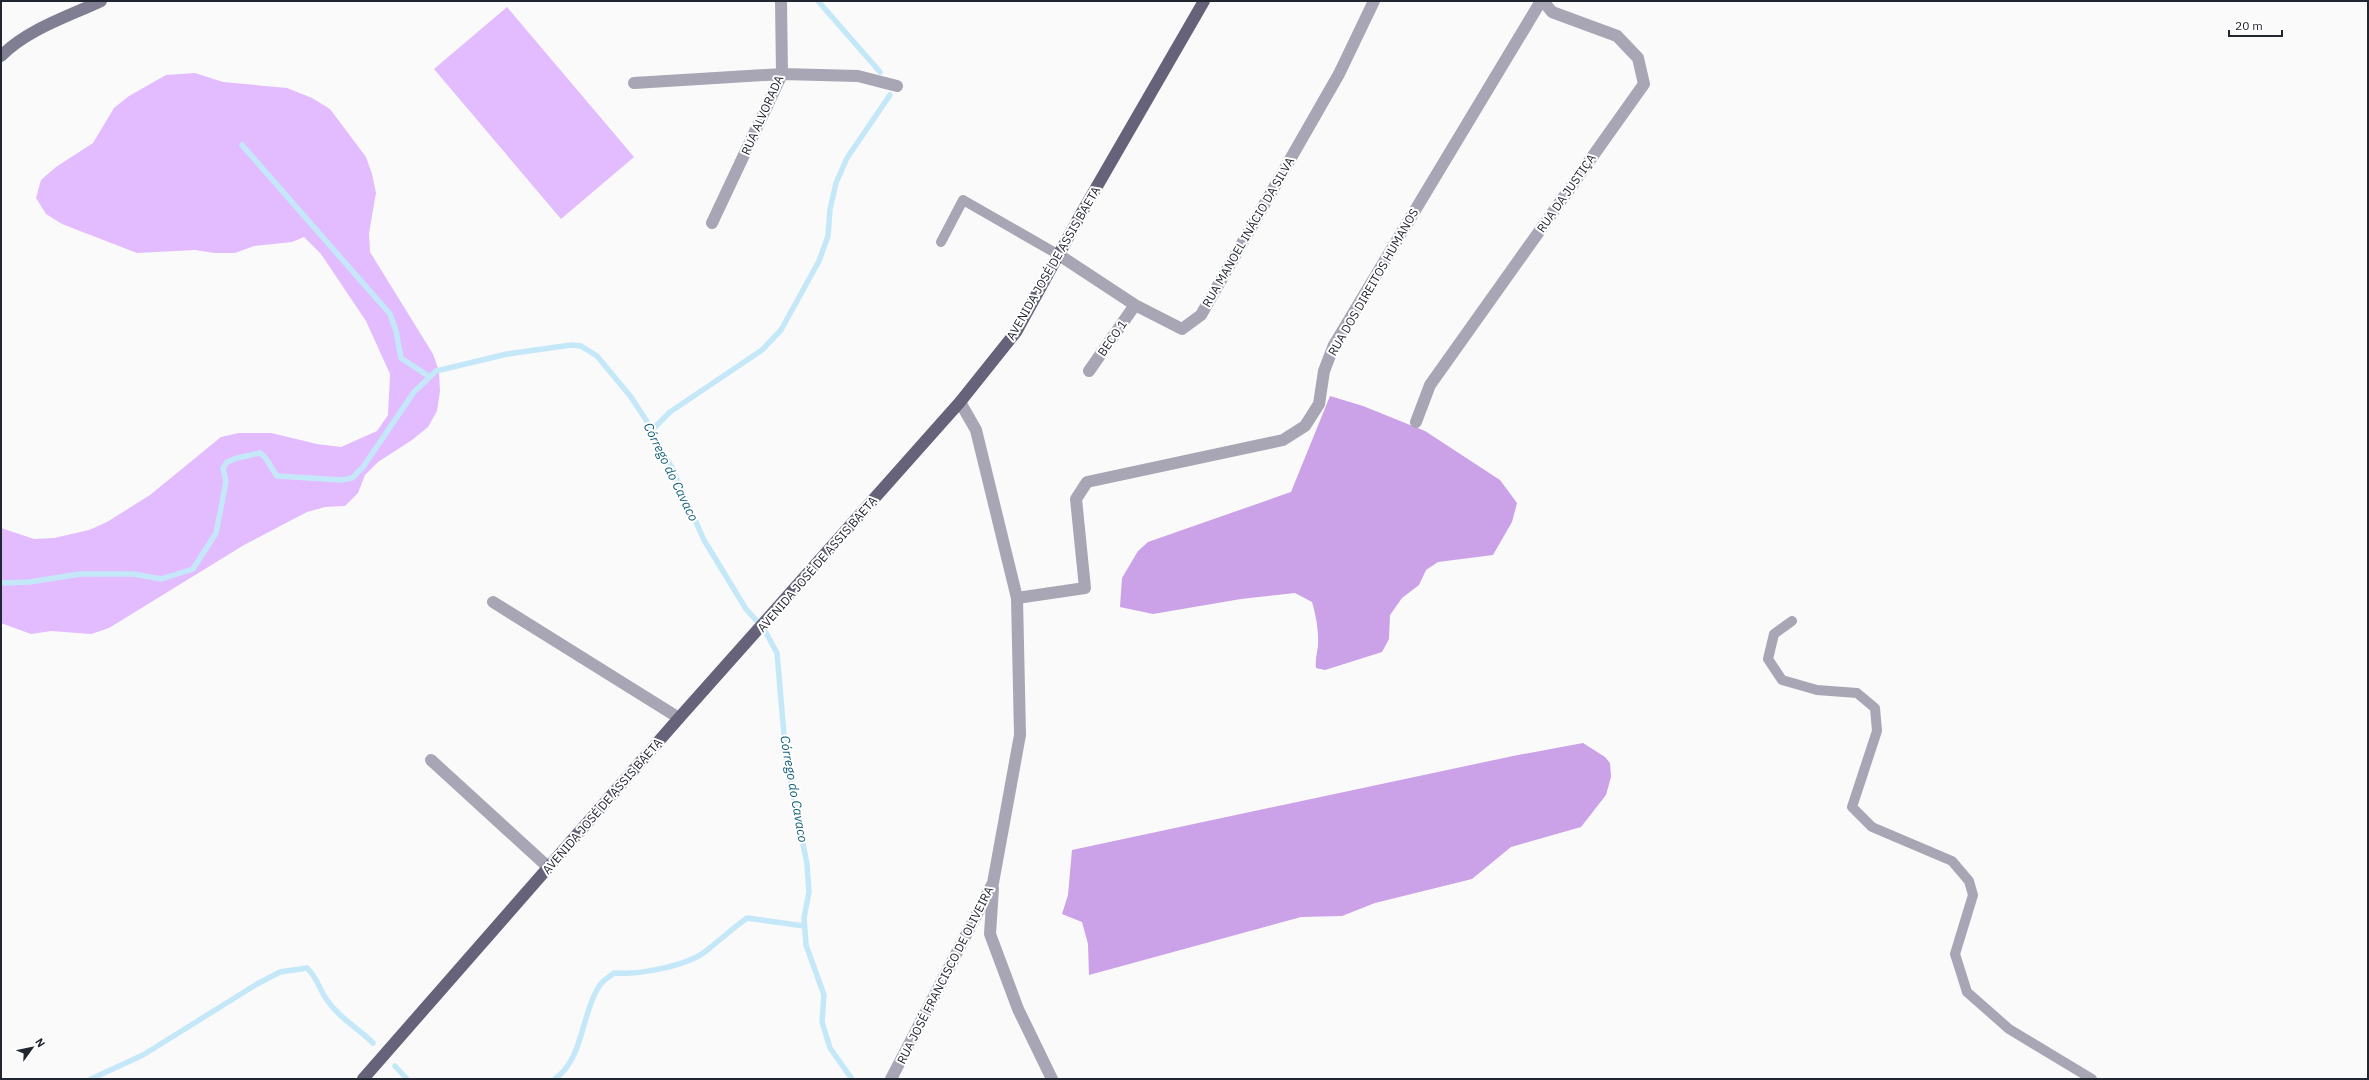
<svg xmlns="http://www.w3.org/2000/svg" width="2369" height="1080" font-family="'IBM Plex Sans',sans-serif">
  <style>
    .green { fill: #e3bbff }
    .forest { fill: #cba1e8 }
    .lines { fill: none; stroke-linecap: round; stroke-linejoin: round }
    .stream { stroke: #c5e8f9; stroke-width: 5.5 }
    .lane { stroke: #a8a6b4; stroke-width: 10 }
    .street { stroke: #a8a6b4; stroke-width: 12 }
    .secondary { stroke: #807e92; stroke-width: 12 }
    .primary { stroke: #65627a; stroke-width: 12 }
    .labels { text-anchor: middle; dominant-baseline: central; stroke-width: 4; stroke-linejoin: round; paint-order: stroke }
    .street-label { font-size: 12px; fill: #222631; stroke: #fff }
    .water-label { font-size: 13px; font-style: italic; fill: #14607c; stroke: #fff }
  </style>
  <rect width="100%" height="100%" fill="#fafafa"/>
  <path class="green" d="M507,7L634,157L561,219L434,69Z
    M195,73L223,82L287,88L312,98L330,109L366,157L372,174L376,193L369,233L370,252L433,354L439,371L440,391L437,411L428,427L412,440L378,462L365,475L358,493L345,506L325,507L307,512L244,545L109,628L91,634L51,631L31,634L1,623V528L34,539L54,538L89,530L107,522L150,495L221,437L239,433H271L317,444L341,447L377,431L388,415L390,374L366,321L321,254L304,237L292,242L254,246L235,253H214L195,250L137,253L62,224L46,214L36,198L41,180L56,167L93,143L114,108L129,96L166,75Z"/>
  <path class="forest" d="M1330,396L1363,406L1425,431L1500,480L1517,503L1512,522L1493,555L1438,562L1426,570L1419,585L1402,598L1390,615L1389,639L1382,652L1325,670L1316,668C1315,660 1317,654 1318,646C1319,632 1316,615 1312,602L1295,593L1241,599L1153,614L1120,607L1122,578L1138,551L1148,542L1291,492Z
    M1583,743L1605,757L1610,763L1611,777L1606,795L1581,827L1511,847L1472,879L1375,903L1342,916L1301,917L1089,975L1088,944L1082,922L1062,914L1068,895L1072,850L1513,756Z"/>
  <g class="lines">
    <path class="stream" d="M818,1L880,72
      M242,145L390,314L396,331L401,358L430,377
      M651,431L670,412L762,350L781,330L819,261L828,236L830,209L836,183L847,158L890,95
      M1,583L30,582L80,574H134L161,579L193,569L216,533L226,482L223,468L227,462L237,458L260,453C269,459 270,467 277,476L341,480L352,478L363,467L414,392L436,371L507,354L571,345L581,346L597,356L631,397L646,420L657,444L671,466L704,540L746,609L764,629L777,653L786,758L807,864L809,892L804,918L806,945L824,995L822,1022L830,1048L852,1079
      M395,1066L407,1079
      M91,1079L143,1055L257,984L280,972L307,968C317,977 319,989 327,1000C339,1018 358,1028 373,1043
      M555,1079C584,1058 581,1013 600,985C603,980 610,976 614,973C639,975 687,966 706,951C720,940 733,928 747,918L804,926"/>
    <path class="lane" d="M941,242L963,200L1059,255
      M1792,621L1774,634L1768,659L1782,680L1817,690L1857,693L1875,708L1877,731L1852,807L1872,827L1952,861L1969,881L1973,895L1955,954L1967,992L2009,1029L2092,1079"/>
    <path class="street" d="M634,83L782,74L858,76L897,86
      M712,223L782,74L781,1
      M1059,255L1135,305L1182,329L1201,315L1339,74L1374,1
      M1089,371L1135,305
      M1416,422L1430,385L1644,84L1638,58L1617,36L1552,12L1543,1
      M1017,598L1085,588L1076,499L1087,482L1283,440L1305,426L1319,404L1324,371L1334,345L1541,1
      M493,602L679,718
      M431,760L548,867
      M993,888L990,934L1018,1009L1052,1079
      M891,1079L993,883L1020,735L1017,598L976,430L960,402"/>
    <path class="secondary" d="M1,56C28,29 67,17 101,1"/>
    <path class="primary" d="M363,1079L679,718L960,402L1016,332L1081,214L1204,1"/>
  </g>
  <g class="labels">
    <g class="street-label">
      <text transform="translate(762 115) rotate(-66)">RUA ALVORADA</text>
      <text transform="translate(1566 193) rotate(-55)">RUA DA JUSTIÇA</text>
      <text transform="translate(1248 232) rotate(-60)">RUA MANOEL INÁCIO DA SILVA</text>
      <text transform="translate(1053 263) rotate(-60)">AVENIDA JOSÉ DE ASSIS BAETA</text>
      <text transform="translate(1373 282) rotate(-60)">RUA DOS DIREITOS HUMANOS</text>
      <text transform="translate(1112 338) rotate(-55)">BECO 1</text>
      <text transform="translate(817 564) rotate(-49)">AVENIDA JOSÉ DE ASSIS BAETA</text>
      <text transform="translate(602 806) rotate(-49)">AVENIDA JOSÉ DE ASSIS BAETA</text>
      <text transform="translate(945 975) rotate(-63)">RUA JOSÉ FRANCISCO DE OLIVEIRA</text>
    </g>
    <g class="water-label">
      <text transform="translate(671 472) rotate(64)">Córrego do Cavaco</text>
      <text transform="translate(794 789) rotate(80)">Córrego do Cavaco</text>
    </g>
  </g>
  <rect width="2369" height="1080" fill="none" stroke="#222631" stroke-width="4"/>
  <g transform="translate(32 1048) rotate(57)" stroke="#ffffff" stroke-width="3" paint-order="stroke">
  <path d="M0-3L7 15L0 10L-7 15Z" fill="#222631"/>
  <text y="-6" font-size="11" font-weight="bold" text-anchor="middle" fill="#222631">N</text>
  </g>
  <path d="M2229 30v6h53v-6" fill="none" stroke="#222631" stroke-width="2"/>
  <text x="2235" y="30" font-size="12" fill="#222631" stroke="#ffffff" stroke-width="3" paint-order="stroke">20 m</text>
</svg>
